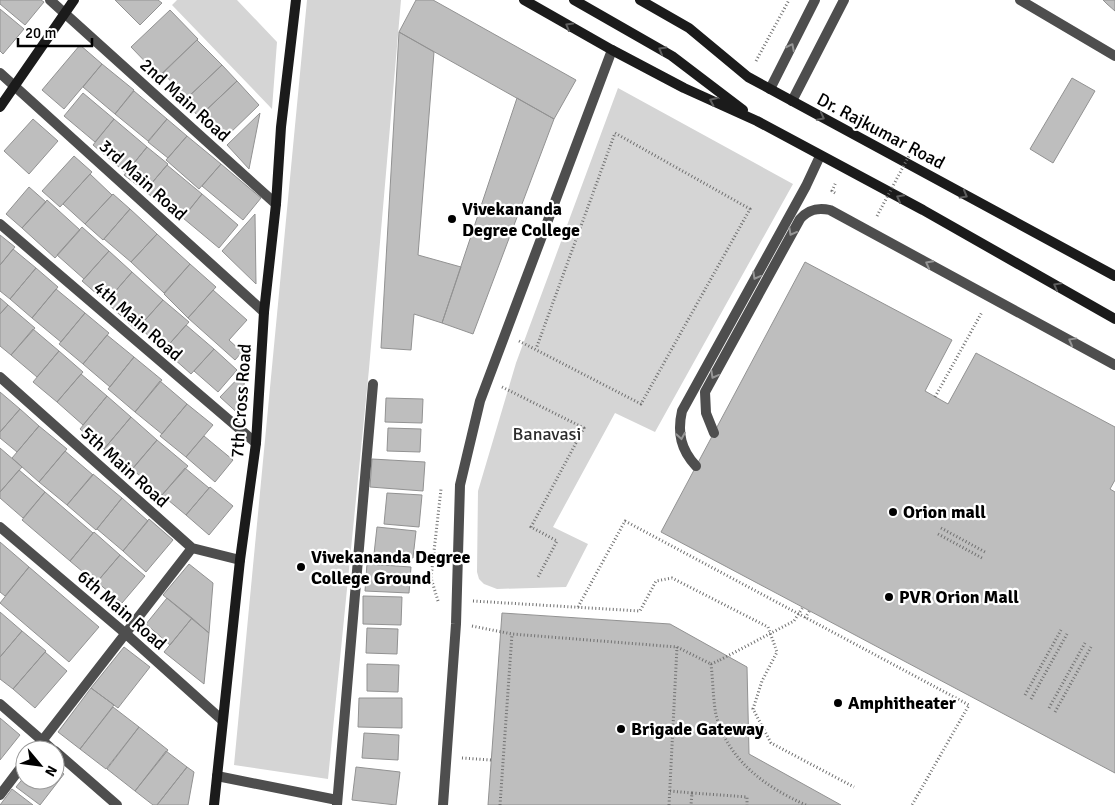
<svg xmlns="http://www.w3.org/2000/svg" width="1115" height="805" font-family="Signika,sans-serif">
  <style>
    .green { fill: #d5d5d5 }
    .building { fill: #bebebe; stroke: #929292 }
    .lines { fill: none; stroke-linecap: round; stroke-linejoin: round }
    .path { stroke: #707070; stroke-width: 3; stroke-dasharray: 1 2.5; stroke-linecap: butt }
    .lane { stroke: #4e4e4e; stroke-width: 10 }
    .street { stroke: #4e4e4e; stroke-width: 10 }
    .secondary { stroke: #1b1b1b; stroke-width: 10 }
    .path-bridge { stroke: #707070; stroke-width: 3; stroke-dasharray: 1 2.5; stroke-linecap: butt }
    .oneway { stroke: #5f5f5f }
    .oneway2 { stroke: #959595 }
    .poi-dot { fill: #000; stroke: #fff; stroke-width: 2 }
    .labels { text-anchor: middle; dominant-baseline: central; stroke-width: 4.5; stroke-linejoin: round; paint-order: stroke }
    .street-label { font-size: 18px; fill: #000; stroke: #fff }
    .poi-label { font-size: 18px; font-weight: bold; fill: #000; stroke: #fff; text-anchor: start }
    .park-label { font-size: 18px; fill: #2c2c2c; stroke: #fff }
  </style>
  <rect width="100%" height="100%" fill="#fff"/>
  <path class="green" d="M177,0H237L277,42L272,109L172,5Z
    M307,0H401L369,369L328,779L234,765Z
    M618,88L793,184L655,432L615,413L553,527L588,544L566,587L497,589L484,584L479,579L477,572L478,491L516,363Z"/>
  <path class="building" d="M0,0H41L44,2L25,25L0,4Z
    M115,0H158L162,3L140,25Z
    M416,0H433L576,80L554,119L399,32Z
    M1103,0H1115V11L1107,4Z
    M0,9L24,29L3,54L0,51Z
    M170,10L198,39L159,76L131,47Z
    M399,32L434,52L418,255L461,267L442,323L414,314L411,350L381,348Z
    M197,40L222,65L187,98L163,73Z
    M80,45L102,64L64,109L42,90Z
    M102,64L134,90L115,114L83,87Z
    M222,65L237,81L199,117L184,101Z
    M1072,78L1095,91L1053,163L1030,149Z
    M237,81L259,105L227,136L204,112Z
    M134,91L167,119L148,141L115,114Z
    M83,93L114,119L95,142L64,116Z
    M517,98L554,119L473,334L442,323Z
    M260,113L249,169L227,145Z
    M33,119L58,141L29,174L4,151Z
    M114,119L147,147L126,173L93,145Z
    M167,119L187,136L168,158L148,142Z
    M187,136L221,164L199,189L166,160Z
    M147,147L168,164L145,191L124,175Z
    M74,156L92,172L60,207L42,191Z
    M221,164L261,198L243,220L202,186Z
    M167,165L202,194L180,221L145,191Z
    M90,174L112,195L85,224L63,204Z
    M29,187L46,202L22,228L6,214Z
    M113,194L130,209L103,240L85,224Z
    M202,194L238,225L219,248L183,218Z
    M47,200L80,230L55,258L22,228Z
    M130,209L157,234L131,262L104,239Z
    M255,214L256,284L222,251Z
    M82,227L109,251L84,279L57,255Z
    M157,234L190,264L164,293L131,262Z
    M0,235L15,247L0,265Z
    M13,249L36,268L10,299L0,291V265Z
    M109,251L132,272L106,302L82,281Z
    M805,262L952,340L925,391L948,404L976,353L1115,427V480L1110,489L1115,492V773L661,532Z
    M190,264L216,287L188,318L164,294Z
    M36,268L58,287L32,318L10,299Z
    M132,272L163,300L136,330L106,302Z
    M56,289L85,313L61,342L32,318Z
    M213,290L247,320L229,340L242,352L235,360L188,318Z
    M0,298L8,305L0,314Z
    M163,300L189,322L164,350L139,327Z
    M8,305L35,328L11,355L0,346V314Z
    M85,313L109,333L83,364L59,344Z
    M186,325L214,349L191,374L164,350Z
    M33,329L59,351L37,377L11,355Z
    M107,335L134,357L110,387L83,364Z
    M214,349L237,370L218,392L194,371Z
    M59,351L83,372L57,402L33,382Z
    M134,357L162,380L135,412L108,389Z
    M245,371L242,417L220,397Z
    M81,374L107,396L83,425L57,402Z
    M160,381L187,404L162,434L135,412Z
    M0,392L20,409L0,432Z
    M107,396L131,417L104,449L80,429Z
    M386,398L423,399L422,423L385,422Z
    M187,404L213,425L186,457L160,436Z
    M20,409L39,426L17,452L0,438V432Z
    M131,417L157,440L130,472L104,449Z
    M39,426L67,449L39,482L12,458Z
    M388,428L421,429L420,452L387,451Z
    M204,436L233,460L215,482L186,457Z
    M157,440L188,466L162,495L132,469Z
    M0,448L22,467L0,492Z
    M65,451L93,475L67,505L39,482Z
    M372,459L425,462L423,491L370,487Z
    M185,468L209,488L186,515L162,495Z
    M19,470L45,492L23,518L0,498V492Z
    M93,474L122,498L96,530L67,505Z
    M210,487L233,506L209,535L186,515Z
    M45,492L93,533L70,561L22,520Z
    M387,493L422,495L419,527L384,524Z
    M122,498L148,521L123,551L97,529Z
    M149,519L173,540L146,572L123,551Z
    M377,527L416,531L413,558L374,554Z
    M94,532L120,555L96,583L70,561Z
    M0,542L29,567L5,596L0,592Z
    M120,555L145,576L122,603L97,582Z
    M189,564L213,583L209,633L163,595Z
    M367,564L411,567L409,593L365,591Z
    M29,567L99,627L69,662L0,603Z
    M363,596L402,597L401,625L363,624Z
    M167,598L192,618L170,645L146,624Z
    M0,612L22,631L0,657Z
    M502,613L670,624L747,667L749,754L841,805H488Z
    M192,618L209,633L204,684L164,652Z
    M367,628L398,629L397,654L366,653Z
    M22,631L46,651L13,689L0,679V657Z
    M124,647L150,667L118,708L91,688Z
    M45,652L67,671L35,708L13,689Z
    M367,664L399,665L398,692L367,691Z
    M91,688L114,705L80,749L58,732Z
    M359,698H402V728L358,727Z
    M113,707L139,727L106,769L80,749Z
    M0,718L20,735L0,760Z
    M139,727L168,750L135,791L107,769Z
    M364,733L399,735L398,760L362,758Z
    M166,751L187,767L157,805H153L135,791Z
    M55,767L64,774L40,805L16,787L25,776V780H55Z
    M187,767L194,772L188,805H157Z
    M356,767L400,772L396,805L352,800Z
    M12,789L33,805H0Z"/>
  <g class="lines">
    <path class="path" d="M756,61L789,0
      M835,193L832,191L836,182
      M519,341L641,404L750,209L615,133L536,349
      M502,387L584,428L531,527L557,541L538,577
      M935,397L982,312
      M941,528L985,552
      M938,534L982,558
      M438,601L431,578L441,489
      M473,601L640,611L656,581L672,578L768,627L777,652L762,681L753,709L771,743L854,787
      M578,607L625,521L969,705L912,805
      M805,618L810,610
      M472,626L512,634L677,647L711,664
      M711,664C713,681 713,699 716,715C728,760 765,787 806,805
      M711,664L720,660
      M1025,695L1061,630
      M1031,699L1067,634
      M1049,708L1085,643
      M1055,712L1091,647
      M462,758L491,760
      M670,791L692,793L691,805
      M692,793L747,797V805
      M500,805L512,634
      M669,805L677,647"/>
    <path class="lane" d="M714,433L706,413L705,392L800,219C808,210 817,207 830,210L1115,365
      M696,466C681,450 677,433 682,411L806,186L820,156
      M443,805L456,624L460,485L480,401L612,50"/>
    <path class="street" d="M50,0L276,204
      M1020,0L1115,56
      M0,73L264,312
      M770,89L815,0
      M792,101L844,0
      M0,224L256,443
      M0,377L192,548L240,560
      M0,527L125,633L222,720
      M0,704L53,750
      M35,750L192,548
      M55,751L117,805
      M217,776L337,800
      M0,795L25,762
      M337,805L373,384"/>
    <path class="secondary" d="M524,0L612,50L684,88L757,121L923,210L1115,319
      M574,0L672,56L743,110
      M640,0L689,28L748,77L1115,276
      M0,107L74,0
      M214,805L240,560L256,443L264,312L276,204L281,127L296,0"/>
    <path class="path-bridge" d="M877,216L911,152
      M720,660L794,621L803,607"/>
  </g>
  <defs><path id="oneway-chevron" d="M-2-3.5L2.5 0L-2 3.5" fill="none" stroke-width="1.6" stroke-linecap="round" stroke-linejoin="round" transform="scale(1.25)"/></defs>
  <g class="oneway">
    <use href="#oneway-chevron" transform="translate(569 26) rotate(-150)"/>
    <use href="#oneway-chevron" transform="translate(662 50) rotate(-150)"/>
    <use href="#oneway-chevron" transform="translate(713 101) rotate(-156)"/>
    <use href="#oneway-chevron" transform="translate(821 117) rotate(28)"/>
    <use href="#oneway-chevron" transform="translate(964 195) rotate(29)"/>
    <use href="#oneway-chevron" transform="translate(900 198) rotate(-152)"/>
    <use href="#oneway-chevron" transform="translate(1057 286) rotate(-151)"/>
  </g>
  <g class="oneway2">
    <use href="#oneway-chevron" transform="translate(791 47) rotate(-63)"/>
    <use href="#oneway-chevron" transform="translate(792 232) rotate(119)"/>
    <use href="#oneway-chevron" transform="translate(929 264) rotate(-152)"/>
    <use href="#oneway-chevron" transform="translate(756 276) rotate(119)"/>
    <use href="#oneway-chevron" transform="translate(1072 341) rotate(-151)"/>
    <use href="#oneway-chevron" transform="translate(714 375) rotate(119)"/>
    <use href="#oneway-chevron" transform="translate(681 436) rotate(81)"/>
  </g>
  <g class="poi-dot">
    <circle cx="452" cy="219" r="5"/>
    <circle cx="893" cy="512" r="5"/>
    <circle cx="301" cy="567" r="5"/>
    <circle cx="889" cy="597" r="5"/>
    <circle cx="838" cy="703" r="5"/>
    <circle cx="621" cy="729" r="5"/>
  </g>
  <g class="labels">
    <g class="street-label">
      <text transform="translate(185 100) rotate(42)">2nd Main Road</text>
      <text transform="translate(881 131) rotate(28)">Dr. Rajkumar Road</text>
      <text transform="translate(143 180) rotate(42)">3rd Main Road</text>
      <text transform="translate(138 321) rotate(41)">4th Main Road</text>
      <text transform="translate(241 401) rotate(-86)">7th Cross Road</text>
      <text transform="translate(125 467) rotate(42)">5th Main Road</text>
      <text transform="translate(122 610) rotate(41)">6th Main Road</text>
    </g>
    <g class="poi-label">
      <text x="462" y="209">Vivekananda<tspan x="462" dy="21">Degree College</tspan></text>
      <text x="903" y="512">Orion mall</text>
      <text x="311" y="557">Vivekananda Degree<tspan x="311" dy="21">College Ground</tspan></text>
      <text x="899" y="597">PVR Orion Mall</text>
      <text x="848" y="703">Amphitheater</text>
      <text x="631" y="729">Brigade Gateway</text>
    </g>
    <g class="park-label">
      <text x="547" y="434">Banavasi</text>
    </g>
  </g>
  <g transform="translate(40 765) rotate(119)"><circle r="24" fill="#ffffff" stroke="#999999"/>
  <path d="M0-4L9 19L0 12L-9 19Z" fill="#000000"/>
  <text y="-8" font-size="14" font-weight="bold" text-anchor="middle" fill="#000000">N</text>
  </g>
  <path d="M18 38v8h74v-8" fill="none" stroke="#000000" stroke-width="2.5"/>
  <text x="25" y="38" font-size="15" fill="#000000" stroke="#ffffff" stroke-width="4" paint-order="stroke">20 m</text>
</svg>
